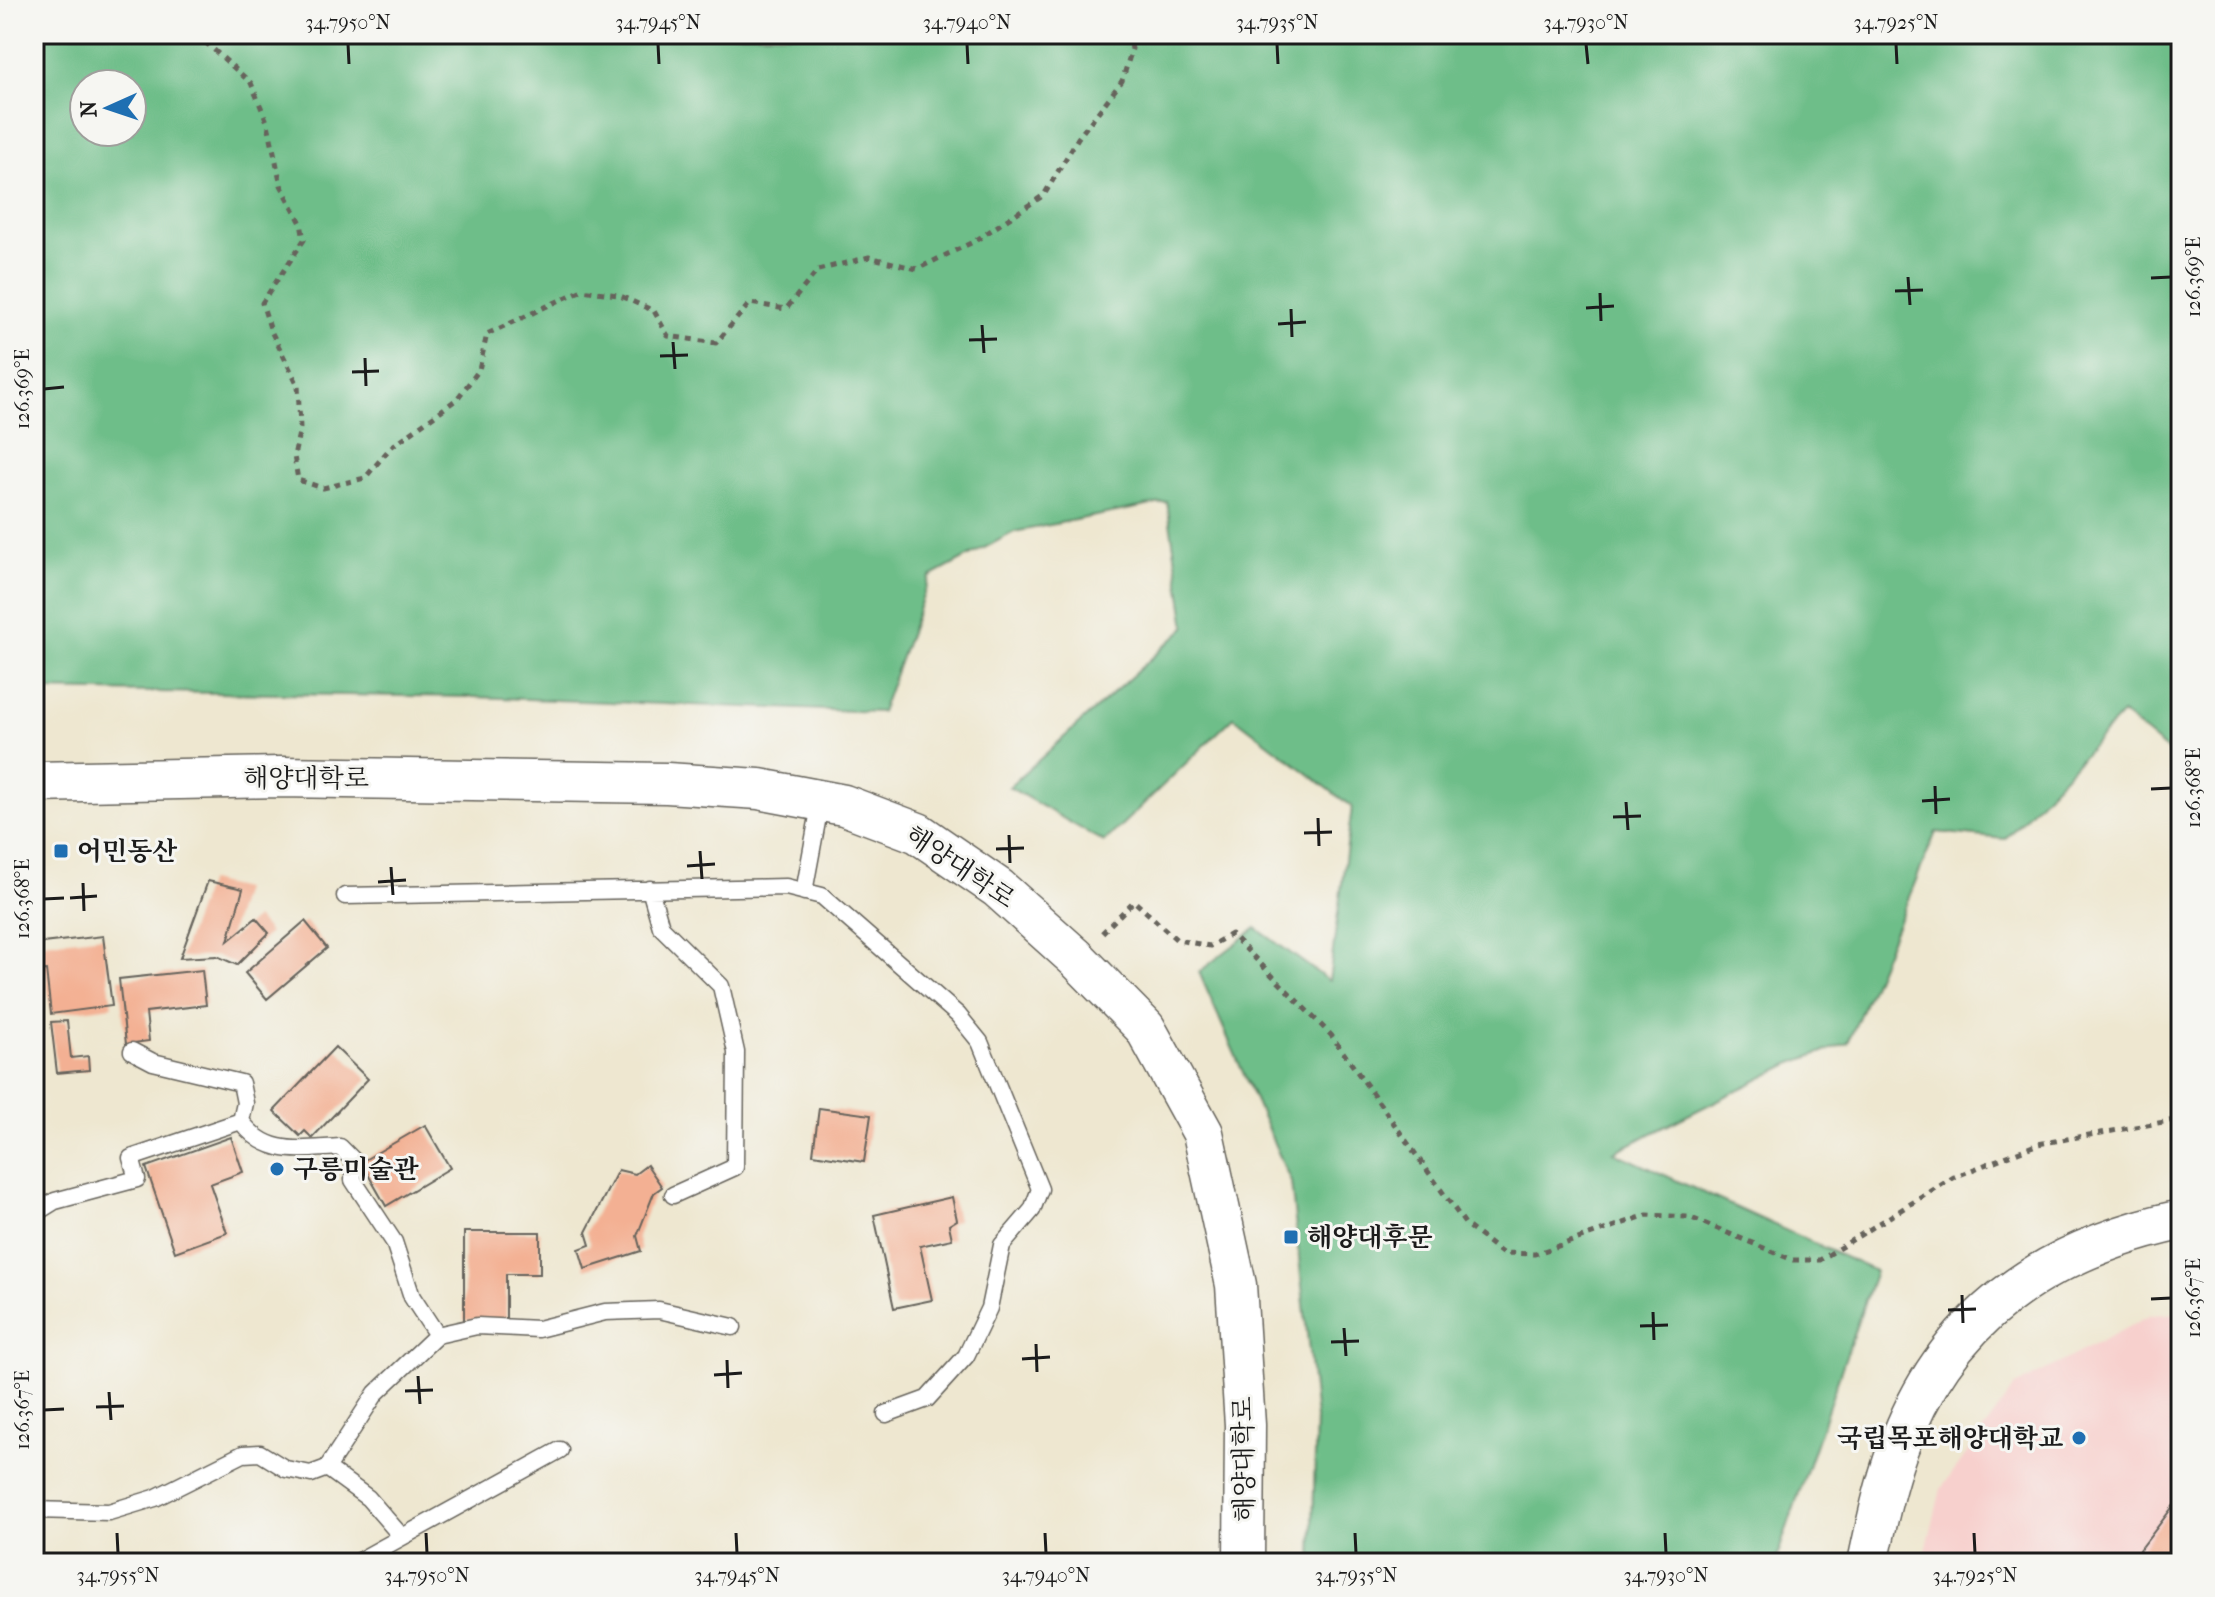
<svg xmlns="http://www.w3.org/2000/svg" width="2215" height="1597" font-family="'IM FELL French Canon','Noto Serif KR',serif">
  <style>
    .built { fill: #f7d0cd }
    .forest { fill: #6ebe89; stroke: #456d52; stroke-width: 2; fill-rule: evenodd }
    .building { fill: #f3b093 }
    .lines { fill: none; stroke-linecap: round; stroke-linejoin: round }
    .service-casing { stroke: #66635b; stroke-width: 19 }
    .tertiary-casing { stroke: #66635b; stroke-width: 43 }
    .path { stroke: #66635b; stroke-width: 5; stroke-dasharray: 6 6; stroke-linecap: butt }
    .service { stroke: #fff; stroke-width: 16 }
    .tertiary { stroke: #fff; stroke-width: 40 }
    .ticks { fill: none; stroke: #1c1c1c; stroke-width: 3 }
    .poi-dot { fill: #1f6fb2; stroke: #f6f6f2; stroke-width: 3 }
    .labels { text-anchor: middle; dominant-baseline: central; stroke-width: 6; stroke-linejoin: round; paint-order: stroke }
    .street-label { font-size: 26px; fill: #1c1c1c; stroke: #f6f6f2 }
    .poi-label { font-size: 26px; font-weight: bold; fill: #1c1c1c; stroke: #f6f6f2; text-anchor: start }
    .neatline { fill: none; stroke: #1c1c1c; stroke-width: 3 }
    .ticks-label { font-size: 20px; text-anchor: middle; fill: #1c1c1c }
  </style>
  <rect width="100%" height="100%" fill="#f6f6f2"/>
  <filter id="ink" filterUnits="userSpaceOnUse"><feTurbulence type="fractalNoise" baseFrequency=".0125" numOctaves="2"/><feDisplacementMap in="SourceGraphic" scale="16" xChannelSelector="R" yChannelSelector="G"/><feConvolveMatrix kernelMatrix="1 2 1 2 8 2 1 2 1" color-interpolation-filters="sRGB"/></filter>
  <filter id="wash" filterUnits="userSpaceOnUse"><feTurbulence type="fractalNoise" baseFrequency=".006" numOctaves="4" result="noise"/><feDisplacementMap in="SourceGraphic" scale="32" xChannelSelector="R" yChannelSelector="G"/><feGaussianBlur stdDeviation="1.8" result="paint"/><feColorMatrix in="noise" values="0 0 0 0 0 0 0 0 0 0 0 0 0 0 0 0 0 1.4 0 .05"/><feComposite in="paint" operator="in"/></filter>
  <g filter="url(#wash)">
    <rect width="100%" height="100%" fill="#eee7d0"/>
    <path class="built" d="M2181,1313V1563H1923L1941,1489L2015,1386L2151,1315Z"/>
    <path class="forest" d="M34,34H2181V762L2122,714L2005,839L1936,832L1848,1043L1790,1064L1614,1152L1875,1271L1775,1563H1312L1316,1418L1291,1182L1199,972L1256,928L1329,981L1352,807L1234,717L1104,842L1009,787L1186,627L1167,502L1014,532L930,577L881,712L474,697L34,690ZM84,84H132V132H84Z"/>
    <g id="blocks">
      <path class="building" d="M208,881L243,889L228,941L256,918L269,933L237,965L217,956L180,958Z
        M305,921L327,948L267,999L245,973Z
        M103,936L112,1006L51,1014L46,970L34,971V944Z
        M202,970L206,1005L146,1012L149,1041L126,1044L119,979Z
        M67,1021L71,1058L88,1056L89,1070L57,1073L51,1022Z
        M335,1047L368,1079L312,1138L305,1131L300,1136L274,1111Z
        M819,1108L871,1115L864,1162L813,1154Z
        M425,1125L450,1168L386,1206L361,1162Z
        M231,1137L243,1172L210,1184L227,1233L175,1252L146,1167Z
        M647,1165L662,1187L654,1193L637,1236L641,1251L585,1269L579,1249L590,1245L586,1232L618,1170L635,1174Z
        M952,1197L957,1220L949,1225L952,1239L920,1246L932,1300L894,1308L874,1215Z
        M464,1232H540V1274H506V1321L464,1320Z
        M2181,1496V1563H2130Z"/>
    </g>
  </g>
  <g filter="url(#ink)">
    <use href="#blocks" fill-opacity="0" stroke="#66635b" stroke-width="2"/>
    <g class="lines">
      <defs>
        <path id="service" d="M650,889L661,927L721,986L736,1052L735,1167L673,1195
          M804,892L821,800
          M345,896L786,887L822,896L958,1015L980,1042L1040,1189L1032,1210L1002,1245L989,1308L966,1356L927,1399L886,1414
          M132,1051L153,1062L241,1083L245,1103L241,1121C267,1157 300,1149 340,1147L354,1161L353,1180L394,1242L412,1297L437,1335
          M34,1214L55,1201L137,1179L131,1158L241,1121
          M327,1468L368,1498L402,1537
          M34,1510L109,1512L155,1498L243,1454L260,1453L286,1469L311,1474L327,1468L376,1393L437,1335L477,1326L538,1329L605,1312L659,1310L733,1327
          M355,1563L560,1450"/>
        <path id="tertiary" d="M34,782L280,777L667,783L759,789L844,805L918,833L998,888L1076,958L1145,1028L1203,1133L1236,1285L1245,1425L1244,1563
          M1868,1563C1876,1526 1884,1487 1897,1451C1944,1316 2047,1249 2181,1220"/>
      </defs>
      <use href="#service" class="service-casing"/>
      <use href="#tertiary" class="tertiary-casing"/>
      <path class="path" d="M196,34L251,83L268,124L281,185L301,223L304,240L262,303L271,331L298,385L300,428L294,456L298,480L323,488L365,478L391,447L457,399L479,370L487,334L582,290L618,295L654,311L668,336L716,343L750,303L786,309L818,270L869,257L917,269L975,241L1044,195L1078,138L1122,81L1132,49L1129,34
        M1102,933L1134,901L1177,940L1210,946L1231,934L1331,1035L1466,1225L1502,1253L1535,1254L1647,1215L1689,1217L1793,1260H1820L1954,1177L2038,1144L2181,1119"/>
      <use href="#service" class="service"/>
      <use href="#tertiary" class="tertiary"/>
    </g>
  </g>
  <path class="ticks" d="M348,44L349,64M658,44L659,64M967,44L968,64M1277,44L1278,64M1586,44L1588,64M1896,44L1897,64M1908,277L1910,305M2151,278L2171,277M1895,291L1923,290M1600,293L1601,321M1586,308L1614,306M1291,309L1292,337M1278,324L1306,322M982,325L984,353M969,340L997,339M673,342L675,369M660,356L688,355M365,358L366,386M352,372L379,371M44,389L64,387M1935,786L1936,814M2151,789L2171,788M1922,801L1950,799M1626,802L1628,830M1613,817L1641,816M1318,818L1319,846M1304,833L1332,832M1009,835L1010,863M996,849L1024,848M700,851L702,879M687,866L715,864M391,867L393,895M378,882L406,880M83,883L84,911M70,898L97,896M44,899L64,898M1962,1295L1963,1323M2151,1299L2171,1298M1948,1310L1976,1309M1653,1312L1654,1340M1640,1326L1668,1325M1344,1328L1346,1356M1331,1342L1359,1341M1036,1344L1037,1372M1022,1359L1050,1357M727,1360L728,1388M714,1375L742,1373M418,1376L420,1404M405,1391L433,1390M109,1392L111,1420M96,1407L124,1406M44,1410L64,1409M117,1533L118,1553M426,1533L427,1553M736,1533L737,1553M1045,1533L1046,1553M1355,1533L1356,1553M1665,1533L1666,1553M1974,1533L1975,1553"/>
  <g class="poi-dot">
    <rect x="53" y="843" width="16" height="16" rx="4"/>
    <circle cx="277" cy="1169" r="8"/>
    <rect x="1283" y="1229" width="16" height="16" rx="4"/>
    <circle cx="2079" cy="1438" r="8"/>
  </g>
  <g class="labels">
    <g class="street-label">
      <text x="306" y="778">해양대학로</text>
      <text transform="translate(960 867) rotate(34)">해양대학로</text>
      <text transform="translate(1244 1459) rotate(-91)">해양대학로</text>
    </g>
    <g class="poi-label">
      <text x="77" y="851">어민동산</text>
      <text x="293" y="1169">구릉미술관</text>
      <text x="1307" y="1237">해양대후문</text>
      <text x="2063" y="1438" text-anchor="end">국립목포해양대학교</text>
    </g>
  </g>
  <rect width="2215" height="1597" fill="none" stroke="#f6f6f2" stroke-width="88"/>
  <g transform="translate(108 108) rotate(267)"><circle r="38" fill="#f6f6f2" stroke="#9f9f9c" stroke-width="2"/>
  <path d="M0-6L14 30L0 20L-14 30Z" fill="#1f6fb2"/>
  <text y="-12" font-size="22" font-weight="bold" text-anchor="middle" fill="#1c1c1c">N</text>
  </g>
  <rect x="44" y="44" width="2127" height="1509" class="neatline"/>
  <g class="ticks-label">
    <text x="348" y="29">34.7950°N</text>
    <text x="658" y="29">34.7945°N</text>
    <text x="967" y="29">34.7940°N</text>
    <text x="1277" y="29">34.7935°N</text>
    <text x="1586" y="29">34.7930°N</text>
    <text x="1896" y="29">34.7925°N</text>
    <text transform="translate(2193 277) rotate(-90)" y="7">126.369°E</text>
    <text transform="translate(22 389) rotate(-90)" y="7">126.369°E</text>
    <text transform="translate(2193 788) rotate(-90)" y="7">126.368°E</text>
    <text transform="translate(22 899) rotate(-90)" y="7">126.368°E</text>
    <text transform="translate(2193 1298) rotate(-90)" y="7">126.367°E</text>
    <text transform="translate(22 1410) rotate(-90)" y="7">126.367°E</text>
    <text x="118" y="1582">34.7955°N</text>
    <text x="427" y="1582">34.7950°N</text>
    <text x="737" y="1582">34.7945°N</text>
    <text x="1046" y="1582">34.7940°N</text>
    <text x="1356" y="1582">34.7935°N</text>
    <text x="1666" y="1582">34.7930°N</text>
    <text x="1975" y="1582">34.7925°N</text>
  </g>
</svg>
